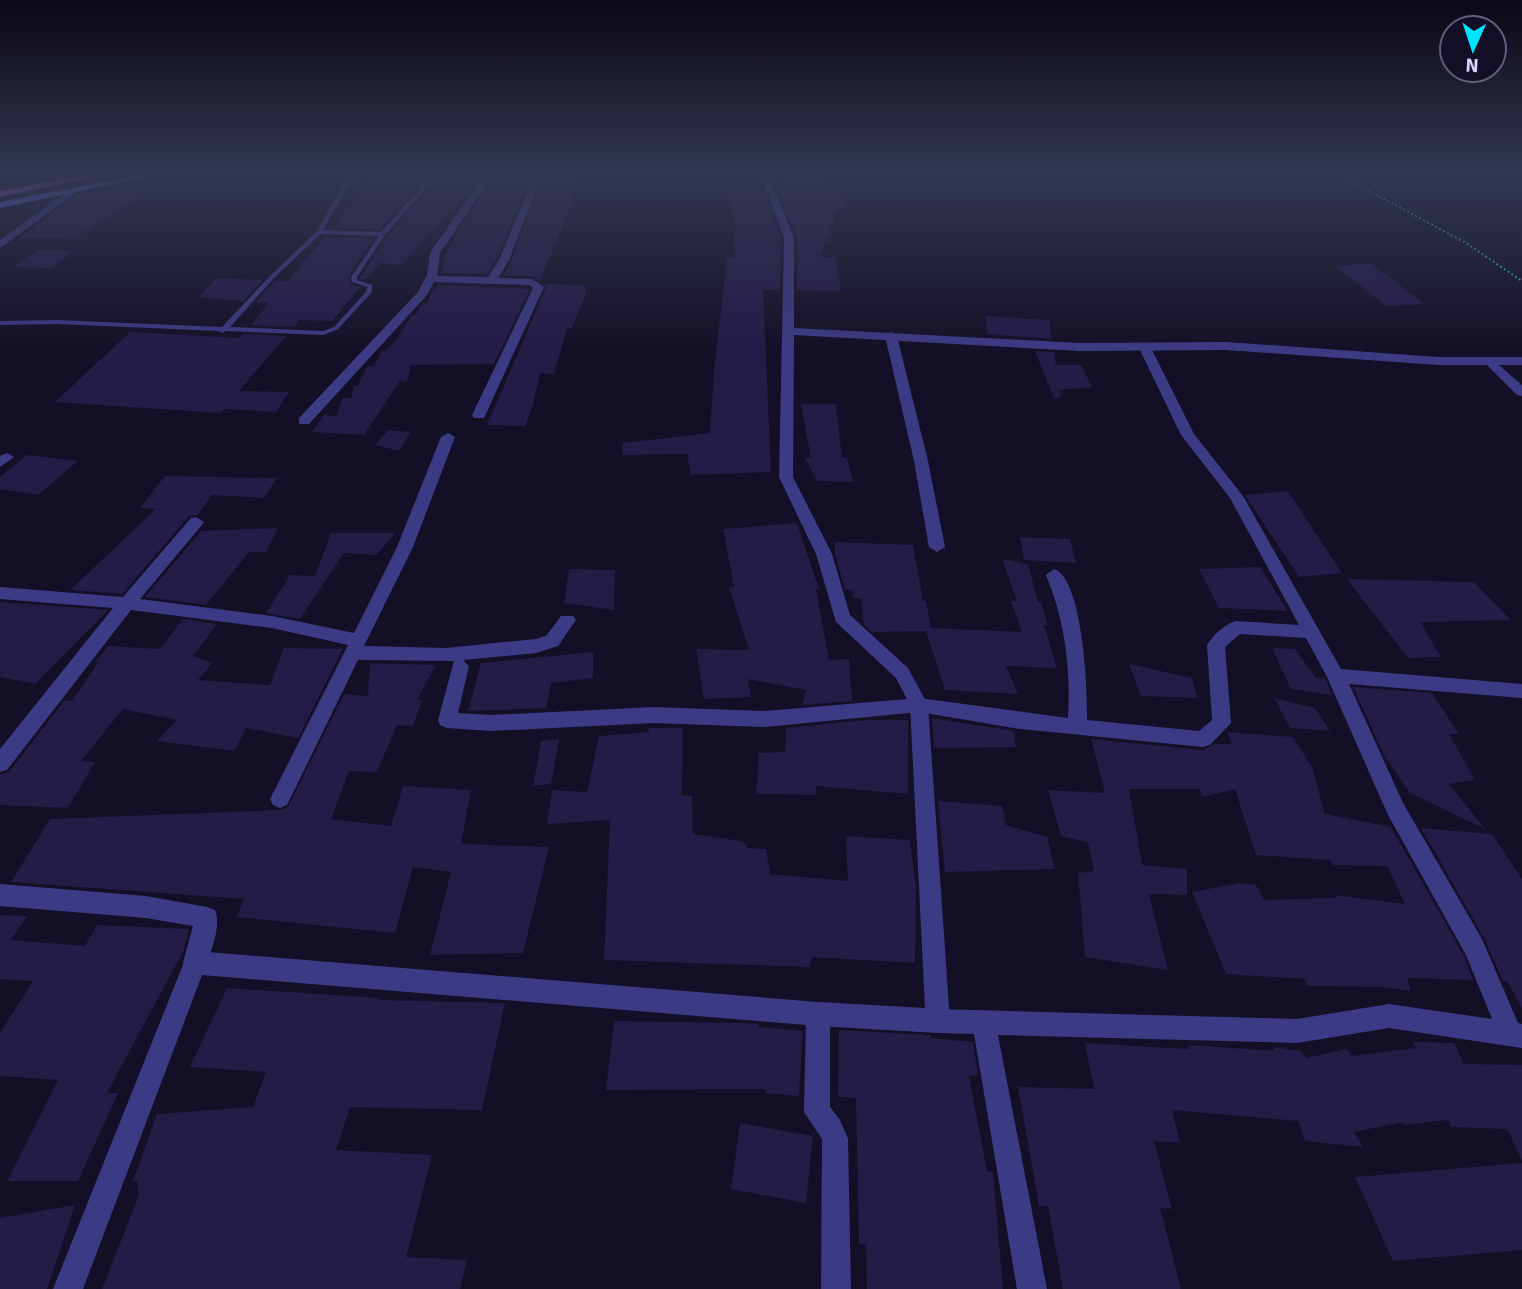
<svg xmlns="http://www.w3.org/2000/svg" width="1522" height="1289" font-family="Signika,sans-serif">
  <style>
    .building { fill: #241b47 }
    .lines { fill: none; stroke-linecap: round; stroke-linejoin: round }
    .path { stroke: #2fb8b0; stroke-width: 2; stroke-dasharray: 2 2.5; stroke-linecap: butt }
    .service { fill: #3d3a85; fill-rule: evenodd }
    .minor { fill: #3d3a85; fill-rule: evenodd }
    .tertiary { fill: #3d3a85; fill-rule: evenodd }
    .secondary { fill: #6f6bff; fill-rule: evenodd }
    .primary { fill: #c25bff; fill-rule: evenodd }
  </style>
  <rect width="100%" height="100%" fill="#130f26"/>
  <path class="building" d="M376,173H431L380,229L332,228Z
    M443,173H483L471,189L401,265L380,263L366,280L360,278L387,237Z
    M497,173H532L497,259L487,274L441,273L444,259L461,226Z
    M545,173H581L569,203H572L552,252L540,281L532,276H503L511,261Z
    M776,173H818L849,208L838,209L820,257H836L841,291L797,290V238L776,186H781Z
    M728,186H762L781,238L780,289L763,290L771,472L691,475L687,454L623,455L622,443L710,433L714,371L727,258L736,259L733,234H737Z
    M79,194H143L75,237L18,239Z
    M325,237L374,238L349,276L351,284L360,287L332,321L299,320L294,327L251,325L269,303L256,302L275,281H288Z
    M37,250L74,251L51,268L13,267Z
    M1371,263L1424,304L1386,306L1335,266Z
    M217,278L263,280L243,301L198,297Z
    M544,284L585,285L586,294L572,328H567L554,374L540,373L533,405L525,426L487,425L546,288Z
    M438,285L530,289L494,364L411,365L407,382L400,381L364,435L312,432L324,415L336,416L343,398H351L354,386H358L367,366L373,367L382,351H386L397,339L411,316L416,315L423,303L427,304L432,292H436Z
    M986,316L1049,320L1052,339L987,334Z
    M130,332L240,338L243,334L286,336L239,391L289,392L276,412L224,409L220,413L55,402Z
    M1035,351L1054,352L1056,365H1081L1092,387L1060,390L1061,397L1054,399Z
    M801,404H836L842,458H847L853,482L817,481L805,458H811Z
    M388,430L411,432L399,451L375,445Z
    M27,455L78,461L38,495L0,489V477Z
    M165,476L277,478L264,498L212,495L198,515L189,516L122,594L70,590L156,509L140,508Z
    M1288,491L1342,573L1299,577L1245,495Z
    M797,523L819,589H816L829,660L849,659L852,701L802,705L806,690L748,679L751,697L704,699L696,649L749,650L729,587H734L723,529Z
    M278,528L266,552H249L206,605L145,597L201,531Z
    M331,533H396L376,555L344,553L300,619L266,613L290,575L315,576Z
    M1020,537L1070,539L1076,563L1024,560Z
    M835,542L913,545L923,601H926L931,628L1022,632L1011,601H1017L1002,559L1028,564L1038,602H1041L1048,625H1044L1057,668L1006,666L1018,694L945,690L926,631L872,632L864,625L861,598H853L852,590H845L835,554Z
    M1260,567L1288,611L1219,608L1199,569Z
    M569,569L615,570L614,610L564,603Z
    M1347,579L1474,582L1511,620L1420,622L1441,657L1408,658Z
    M0,602L108,610L35,684L0,677Z
    M183,619L217,624L193,656L212,663L198,680L270,685L284,648L343,649L298,738L246,728L234,751L157,741L177,720L123,709L81,761L95,762L68,808L0,805V774L9,772L64,701H72L98,663L95,662L108,646L160,649Z
    M1272,648L1295,649L1316,678H1325L1332,695L1291,689Z
    M593,652V678L551,683L546,708L468,711L481,663Z
    M370,663L436,665L417,700H422L413,726L397,725L377,772L349,771L331,819L391,826L403,786L471,790L461,844L549,847L523,953L430,955L451,872L413,867L395,933L237,917L244,899L11,882L50,819L281,810L288,807L344,694L368,696Z
    M1129,664L1192,678L1197,698L1141,696Z
    M1353,687L1432,693L1459,734H1449L1475,780L1449,784L1485,829L1410,793L1384,755Z
    M1274,698L1315,708L1330,731L1290,728Z
    M932,718L1014,731L1016,747L934,748Z
    M866,720H908V794L816,786V795L756,794L759,753L785,752L786,728Z
    M648,728H683L682,795L692,796L693,834L742,841L748,848L766,849L770,874L848,881L846,836L910,840L916,888L915,963L812,957L810,967L604,960L610,820L547,824L552,790L587,792L599,736L649,732Z
    M1227,732L1293,737L1312,767L1325,814L1391,827L1464,956L1473,980L1407,978L1411,991L1383,987L1308,986L1305,979L1226,974L1192,892L1239,883L1256,885L1264,900L1336,898L1335,895L1405,904L1387,866L1333,865L1330,860L1256,855L1235,789L1203,797L1200,789H1129L1142,865L1187,869V895L1149,894L1168,970L1085,957L1078,873L1094,871L1088,842L1061,836L1048,790L1105,793L1091,739L1203,750L1215,744H1232Z
    M559,739L551,784L533,786L541,741Z
    M938,801L1002,806L1006,825L1047,837L1055,869L945,872Z
    M1421,828L1492,834L1522,879V1008L1507,981H1503L1484,938Z
    M0,915L27,916L11,940L85,946L97,925L189,929L183,952L107,1093H118L78,1181H7L58,1080L0,1076V1033L33,981L0,979Z
    M227,988L380,998L379,1000L505,1003L482,1110L350,1107L336,1150L432,1155L406,1257L467,1260L460,1289H102L139,1195L137,1181H133L157,1114L253,1107L266,1072L190,1067Z
    M614,1021L746,1023L758,1024V1027L803,1031L799,1096L766,1093V1089L606,1090Z
    M839,1030L930,1035V1038L973,1042L978,1075L969,1076L987,1171L993,1172L1003,1289H867L866,1244H859L856,1098L838,1097Z
    M1413,1042L1454,1043L1464,1064L1522,1065V1160L1507,1129L1451,1127L1448,1120L1404,1125L1403,1122L1354,1132L1363,1147L1305,1141L1298,1121L1172,1110L1180,1143L1154,1141L1172,1209L1160,1208L1181,1289H1063L1048,1206H1039L1018,1087L1094,1089L1085,1043L1189,1049L1188,1045L1275,1051L1274,1047L1301,1051L1306,1058L1347,1049L1351,1056L1416,1048Z
    M740,1123L813,1136L806,1203L731,1189Z
    M1522,1163V1250L1393,1261L1355,1177Z
    M75,1205L47,1289H0V1218Z"/>
  <g class="lines">
    <path class="path" d="M1336,173L1466,243L1522,281"/>
    <path class="service" d="M356,173H362L347,189L323,230L381,232L434,173H440L385,235L357,277V280L372,285V292L338,329L324,335L226,331L222,333L219,331L57,324L0,325V321L57,320L222,327L270,276L317,231L342,188ZM321,234L379,236L351,277L352,282L367,287L366,292L334,327L323,331L230,327L274,278Z"/>
    <path class="minor" d="M486,173H494L440,253L437,276L488,277L499,260L535,173H543L509,260L498,278L532,279L544,287L484,418H474L472,415L533,288L529,285L434,282L427,295L309,424H299V418L418,292L427,275L430,253Z
      M72,188L80,190L0,248V240Z
      M891,332L897,336L928,461L945,547L937,552L929,547L914,461L885,336Z
      M1145,344L1151,348L1194,434L1243,496L1341,669L1522,684V698L1349,684L1403,803L1482,939L1518,1023L1522,1024V1048L1389,1028L1297,1043L998,1035L1047,1289H1017L974,1034L938,1033L929,1030L926,1021L929,1012L938,1009L1297,1019L1389,1004L1492,1019L1466,955L1388,815L1327,677L1306,638L1240,634L1225,647L1231,723L1210,745L1203,747L1020,729L919,712L765,727L653,723L491,731L447,728L440,725L438,720L454,661L358,660L287,805L280,808L273,805L270,799L348,645L272,628L131,610L7,770L0,772V749L113,608L0,599V587L123,597L191,518L196,517L204,522L201,526L140,599L272,616L354,633L397,547L441,437L448,433L455,437L413,547L364,646L446,648L536,639L546,636L561,616H573L576,620L558,646L536,653L463,660L469,666L458,713L491,715L653,707L765,711L919,698L1068,718C1071,668 1065,621 1046,575L1054,569C1083,578 1088,693 1087,720L1199,731L1212,720L1207,645C1213,635 1225,624 1236,621L1299,625L1230,498L1181,435L1139,348Z
      M1491,358L1522,385V396L1517,395L1487,365V359Z
      M7,453L14,457L0,467V456Z
      M0,884L146,896L207,907L215,910C222,926 210,956 203,971L195,975L187,971L183,963L193,926L146,918L0,906Z
      M818,1002L827,1005L830,1014V1107L840,1120L848,1139L851,1289H821L822,1139L804,1112L806,1014L809,1005Z"/>
    <path class="tertiary" d="M763,173H771V180L794,238V328L1081,343L1226,342L1438,357H1522V365H1438L1226,350L1081,351L794,335L793,477L832,554L850,615L908,668L928,705L950,1021L947,1030L938,1033L818,1026L202,975L83,1289H53L187,955L195,951L818,1002L925,1008L910,705L896,678L836,622L816,554L779,477L784,238L763,180Z"/>
    <path class="secondary" d="M149,173H165L0,208V202Z"/>
    <path class="primary" d="M0,173H6L0,176Z
      M96,173H112L0,197V191Z"/>
  </g>
  <linearGradient id="sky" x2="0" y2="1"><stop stop-color="#0a0815"/><stop offset="0.49" stop-color="#333752"/><stop offset="1" stop-color="#333752" stop-opacity="0"/></linearGradient>
  <rect width="1522" height="353" fill="url(#sky)"/>
  <g transform="translate(1473 49) rotate(183)"><circle r="33" fill="#130f26" stroke="#625e7d" stroke-width="2"/>
  <path d="M0-5L12 26L0 18L-12 26Z" fill="#00e5ff"/>
  <text y="-10" font-size="19" font-weight="bold" text-anchor="middle" fill="#d9d4ff">N</text>
  </g>
</svg>
